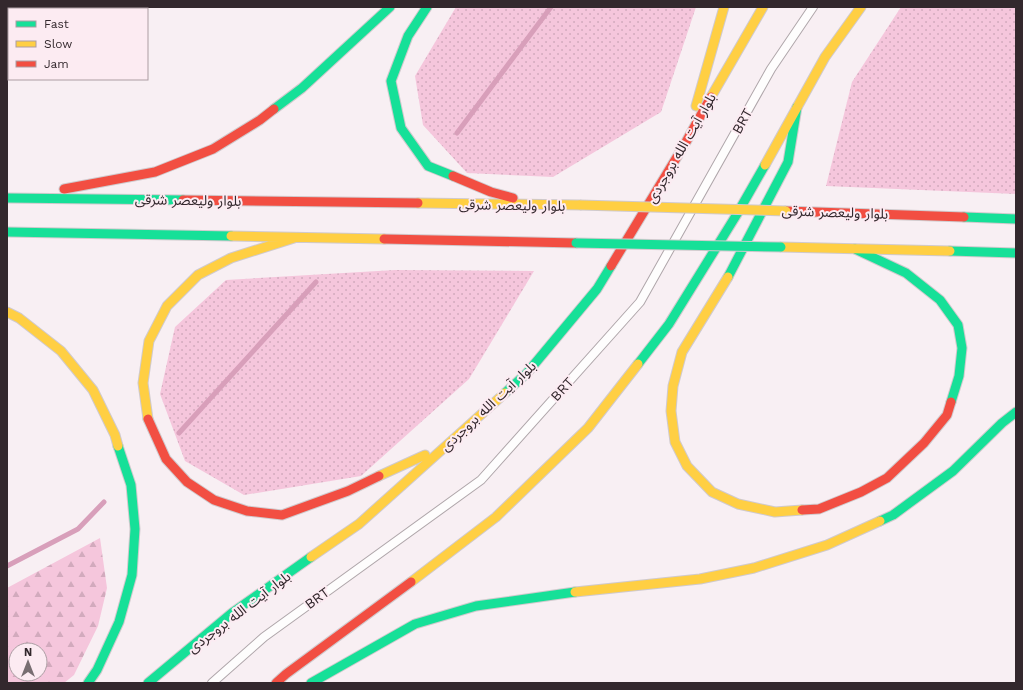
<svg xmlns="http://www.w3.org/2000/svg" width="1023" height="690" font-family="'Work Sans','Noto Sans Arabic',sans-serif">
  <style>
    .grass { fill: url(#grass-dots) }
    .forest { fill: url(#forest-firs); fill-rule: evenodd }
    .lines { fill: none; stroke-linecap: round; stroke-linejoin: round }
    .stream { stroke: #d89fba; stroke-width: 5 }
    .lane-casing { stroke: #afa6aa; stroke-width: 10 }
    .fast-casing { stroke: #d0cacd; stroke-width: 11 }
    .slow-casing { stroke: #d0cacd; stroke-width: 11 }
    .jam-casing { stroke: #d0cacd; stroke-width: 11 }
    .lane { stroke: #fefdfd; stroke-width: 8 }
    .fast { stroke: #16e098; stroke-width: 9 }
    .slow { stroke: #ffcf43; stroke-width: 9 }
    .jam { stroke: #f24e42; stroke-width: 9 }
    .fast-bridge-casing { stroke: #d0cacd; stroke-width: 11; stroke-linecap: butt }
    .slow-bridge-casing { stroke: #d0cacd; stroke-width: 11; stroke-linecap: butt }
    .fast-bridge { stroke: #16e098; stroke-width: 9 }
    .slow-bridge { stroke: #ffcf43; stroke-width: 9 }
    .labels { text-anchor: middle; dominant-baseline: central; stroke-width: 4; stroke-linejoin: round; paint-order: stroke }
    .street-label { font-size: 14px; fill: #33282d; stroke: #fcebf2 }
  </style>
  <defs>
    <pattern id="grass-dots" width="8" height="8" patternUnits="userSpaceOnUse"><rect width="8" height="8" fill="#f5c6dc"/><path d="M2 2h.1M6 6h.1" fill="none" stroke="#d2aabd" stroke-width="1.8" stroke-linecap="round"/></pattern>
    <pattern id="forest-firs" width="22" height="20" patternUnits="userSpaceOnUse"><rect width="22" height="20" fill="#f5c6dc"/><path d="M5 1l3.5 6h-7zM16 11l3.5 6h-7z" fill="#d2aabd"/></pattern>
  </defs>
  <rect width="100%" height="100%" fill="#f8eff3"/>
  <path class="grass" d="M456,7H696L661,112L553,177L467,173L423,125L415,76Z
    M901,7H1016V194L826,186L852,82Z
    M395,270L534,271L469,379L361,476L244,495L185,461L160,394L175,327L226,280Z"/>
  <path class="forest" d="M100,538L107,588L98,626L74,675L64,683H7V588ZM16,650H40V674H16Z"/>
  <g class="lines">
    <path class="stream" d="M457,133L551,7
      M179,433L316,282
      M7,566L78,529L104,502"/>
    <defs>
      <path id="lane" d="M212,683L264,637L481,480L640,302L771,69L813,7"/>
      <path id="fast" d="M427,7L408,36L391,81L401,128L428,166L453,176
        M274,109L302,88L390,7
        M7,198L183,200
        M964,217L1016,219
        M7,232L231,236
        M855,249L906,273L940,300L958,325L962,348L959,376L951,402
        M950,251L1016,253
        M728,277L788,162L797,107
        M638,364L669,324L737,214L765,165
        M505,393L527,373L597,289L611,266
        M880,521L893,515L953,471L1002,423L1016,412
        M88,683L97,670L119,622L132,575L135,529L131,485L118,446
        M148,683L232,613L311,557
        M311,683L415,624L476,606L575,592"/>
      <path id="slow" d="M711,97L763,7
        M696,106L724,7
        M765,165L825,57L861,7
        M418,203L580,205
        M231,236L384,239
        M781,247L950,251
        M728,277L682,352L673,386L671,411L675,442L687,466L712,492L738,504L775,512L802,510
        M7,312L19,318L61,351L93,390L115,435L118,446
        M148,419L143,383L149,341L167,306L198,275L231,258L294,238
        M379,476L425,455
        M311,557L359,524L505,393
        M411,582L496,517L588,428L638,364
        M575,592L700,579L754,568L827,545L880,521"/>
      <path id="jam" d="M453,176L491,192L513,198
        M64,189L155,172L213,149L260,120L274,109
        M183,200L418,203
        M786,211L964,217
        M384,239L576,243
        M611,266L686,142L711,97
        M148,419L166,459L187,482L214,500L247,511L282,515L348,491L379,476
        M802,510L819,509L861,492L887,478L924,443L947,415L951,402
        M276,683L286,674L411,582"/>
    </defs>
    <use href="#lane" class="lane-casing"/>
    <use href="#fast" class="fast-casing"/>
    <use href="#slow" class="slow-casing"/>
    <use href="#jam" class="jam-casing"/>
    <use href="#lane" class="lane"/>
    <use href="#fast" class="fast"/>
    <use href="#slow" class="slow"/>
    <use href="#jam" class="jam"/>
    <defs>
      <path id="fast-bridge" d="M576,243L781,247"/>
      <path id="slow-bridge" d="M580,205L786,211"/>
    </defs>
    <use href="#fast-bridge" class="fast-bridge-casing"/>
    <use href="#slow-bridge" class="slow-bridge-casing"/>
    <use href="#fast-bridge" class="fast-bridge"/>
    <use href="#slow-bridge" class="slow-bridge"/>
  </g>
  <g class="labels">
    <g class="street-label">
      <text transform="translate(742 121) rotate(-61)">BRT</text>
      <text transform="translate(681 148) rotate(-60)">بلوار آیت الله بروجردی</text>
      <text transform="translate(188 200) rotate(1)">بلوار ولیعصر شرقی</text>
      <text transform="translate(512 205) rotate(1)">بلوار ولیعصر شرقی</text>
      <text transform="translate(835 212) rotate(2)">بلوار ولیعصر شرقی</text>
      <text transform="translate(562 389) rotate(-48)">BRT</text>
      <text transform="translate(488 406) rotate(-43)">بلوار آیت الله بروجردی</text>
      <text transform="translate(317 598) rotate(-36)">BRT</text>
      <text transform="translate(239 612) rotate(-37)">بلوار آیت الله بروجردی</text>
    </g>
  </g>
  <rect width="1023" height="690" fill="none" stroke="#33282d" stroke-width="16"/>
  <rect x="8" y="8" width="140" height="72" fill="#fcebf2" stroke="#ac9da3"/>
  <rect x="16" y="21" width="20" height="6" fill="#16e098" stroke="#ac9da3"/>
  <text x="44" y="28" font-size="12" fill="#33282d">Fast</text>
  <rect x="16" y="41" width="20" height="6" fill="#ffcf43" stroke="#ac9da3"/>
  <text x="44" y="48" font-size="12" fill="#33282d">Slow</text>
  <rect x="16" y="61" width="20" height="6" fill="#f24e42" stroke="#ac9da3"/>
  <text x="44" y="68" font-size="12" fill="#33282d">Jam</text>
  <g transform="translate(28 662)"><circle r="19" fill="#fcebf2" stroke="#ac9da3"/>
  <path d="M0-3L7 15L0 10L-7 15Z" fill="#786e72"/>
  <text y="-6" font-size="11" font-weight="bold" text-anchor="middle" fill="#33282d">N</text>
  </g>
</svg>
